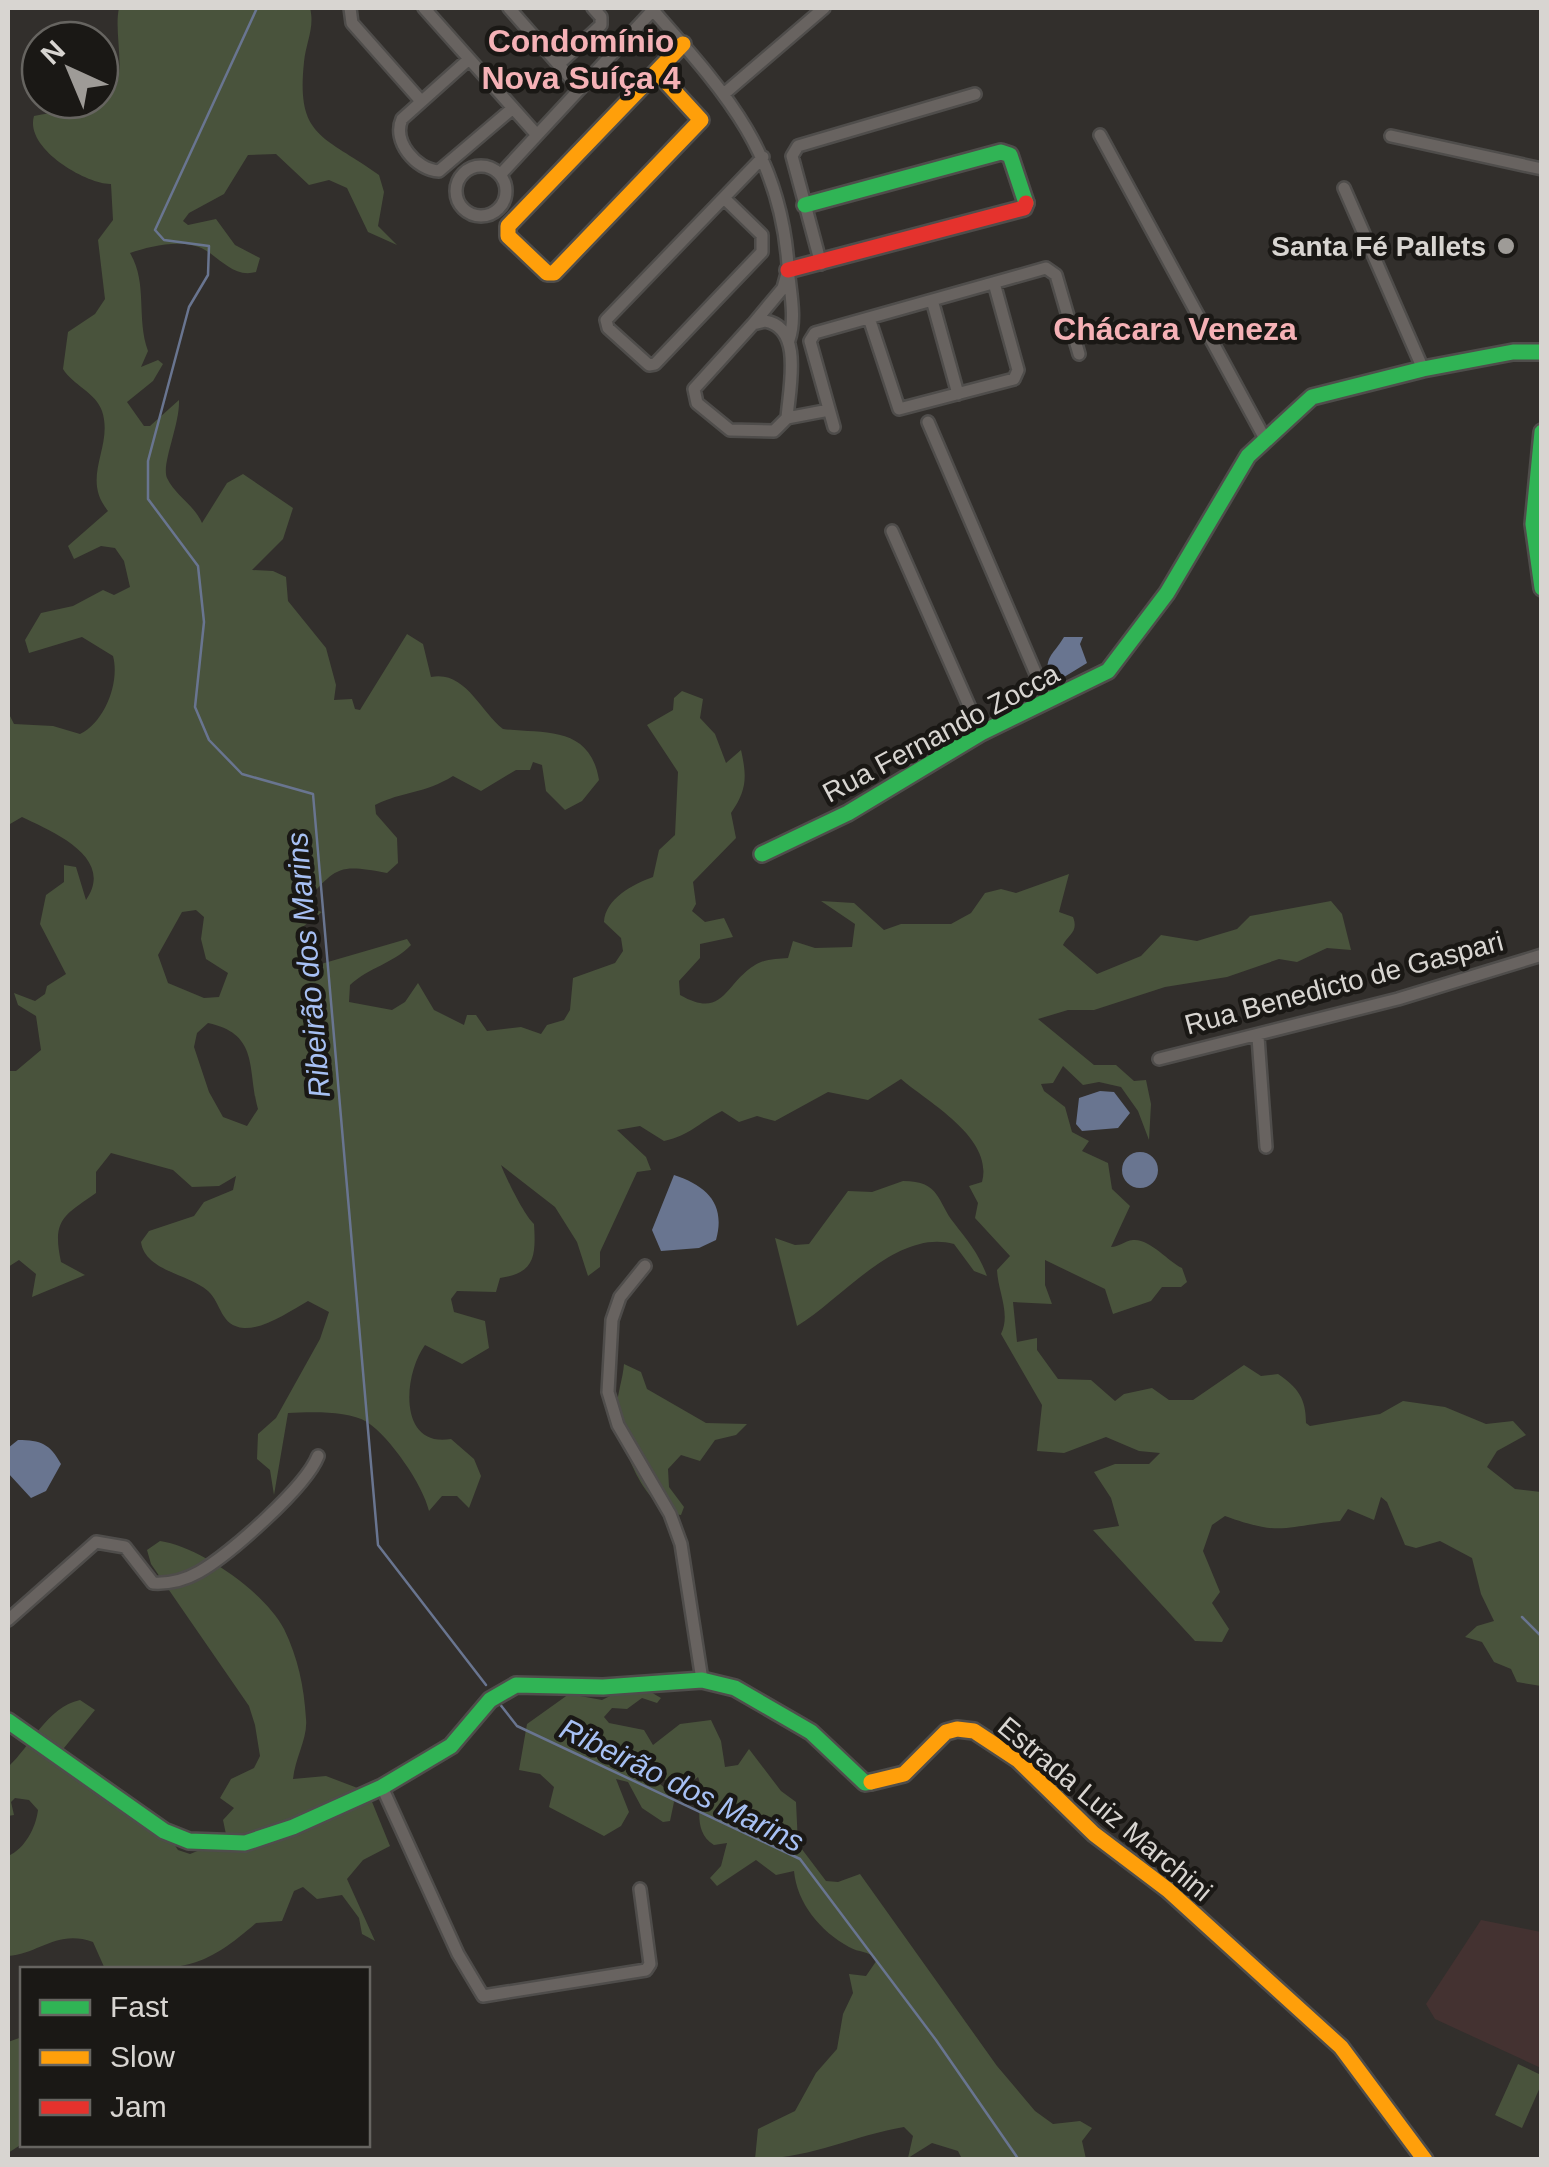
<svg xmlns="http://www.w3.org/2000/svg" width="1549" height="2167" font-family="Helvetica,sans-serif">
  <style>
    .industrial { fill: #443231 }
    .green { fill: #49533c; fill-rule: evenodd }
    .water { fill: #697590 }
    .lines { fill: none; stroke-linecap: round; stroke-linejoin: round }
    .stream { stroke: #697590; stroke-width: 2.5 }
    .street-casing { stroke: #4f4d4b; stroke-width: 16 }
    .fast-casing { stroke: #4f4d4b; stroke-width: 20 }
    .slow-casing { stroke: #4f4d4b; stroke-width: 20 }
    .jam-casing { stroke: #4f4d4b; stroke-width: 20 }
    .street { stroke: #686360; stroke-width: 11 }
    .fast { stroke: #30b455; stroke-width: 15 }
    .slow { stroke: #ff9f0a; stroke-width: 15 }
    .jam { stroke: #e5322d; stroke-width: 15 }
    .poi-dot { fill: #9e9b97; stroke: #1a1815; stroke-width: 4 }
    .labels { text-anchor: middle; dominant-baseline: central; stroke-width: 9; stroke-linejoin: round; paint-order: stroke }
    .poi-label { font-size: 28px; font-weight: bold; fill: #d8d5d1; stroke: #1a1815; text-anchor: end }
    .street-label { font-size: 28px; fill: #d8d5d1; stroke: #1a1815 }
    .water-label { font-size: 30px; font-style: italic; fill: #a7c0f4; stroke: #1a1815 }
    .quarter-label { font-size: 32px; font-weight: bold; fill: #f5b1b6; stroke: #1a1815 }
  </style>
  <rect width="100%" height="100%" fill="#322f2c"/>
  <path class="industrial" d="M1481,1920L1541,1932V2068L1435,2019L1426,2004Z"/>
  <path class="green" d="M119,8H310C315,27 306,42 304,62C296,138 323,135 379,175L384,192L378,226L397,245L368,232L347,188L329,180L309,185L276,154L248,155L224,194L189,213L183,221L188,225L216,219L235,245L260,258L256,272C234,278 221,259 205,250C184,238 151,246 130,253C148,283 136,318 148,351L141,367L158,360L163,364L153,381L127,402L144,426H150L179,400C180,425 161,464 167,478C175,495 195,506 202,523L227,483L243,474L293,508L283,539L252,570L273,571L286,577L288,601L326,648L336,685L334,700L352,699L355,709L360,710L407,634L423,644L431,677C465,670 480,711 503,729C544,734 590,725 599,780L582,801L565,810L546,791L542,765L533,762L530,770H516L481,791L453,776C424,794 403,791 375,805L376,814L397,838L398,863L387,873C335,863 337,868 302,905L322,912L296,932L304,959L321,964L407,939L411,945C394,963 368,968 350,985L349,1002L392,1010L405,1002L418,983L434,1010L464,1025L467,1015H476L487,1031L521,1027L541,1034L547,1025L564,1020L570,1010L573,978L615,963L623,951L621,938L604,922C605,899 633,884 653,877L659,850L675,835L678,772L647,725L673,710L674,698L682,691L703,699L700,718L715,734L726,763L741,750C747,777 747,790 731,813L736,838L693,882L696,904L692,911L705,922L724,918L733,937L700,944V958L679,981L680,995C724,1020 724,984 755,965C764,959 778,959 788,958L793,941L815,948L852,947L855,924L821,901L854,903L884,930L901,924H951L971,913L985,893L1001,889L1016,893L1069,874L1059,912L1073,917C1079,932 1068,935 1063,945L1097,974L1141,956L1161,935L1197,941L1237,929L1250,916L1331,901L1342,914L1351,950L1327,948L1297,962L1279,959L1227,977L1165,987L1094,1010H1068L1038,1019L1094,1065H1116L1134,1081L1146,1080L1151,1104L1149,1140L1138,1111L1121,1087L1099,1082L1083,1085L1063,1066L1053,1083L1041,1084L1044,1091L1065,1107L1072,1132L1089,1141L1082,1151L1108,1163L1112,1189L1130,1206L1111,1247C1119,1247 1124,1241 1133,1240C1149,1238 1168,1261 1182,1268L1187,1282L1181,1287H1162L1151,1301L1113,1314L1105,1289L1045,1260V1285L1052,1304L1013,1302L1017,1342L1037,1338V1350L1058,1379L1091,1380L1115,1401L1124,1394L1152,1388L1169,1400H1193L1244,1365L1261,1376L1278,1374C1298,1388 1306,1398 1306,1423L1310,1426L1380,1414L1403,1401L1445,1407L1486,1424L1513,1421L1526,1435L1497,1451L1487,1467L1515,1489L1541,1492V1686L1517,1682L1511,1669L1494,1662L1482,1642L1465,1637L1477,1626L1494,1621L1481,1594L1472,1558L1440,1541L1416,1548L1405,1545L1387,1502L1381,1497L1374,1520L1348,1509L1340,1521C1283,1526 1283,1537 1225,1516L1212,1525L1203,1551L1220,1592L1212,1603L1229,1629L1222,1642L1195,1641L1093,1530L1119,1526L1111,1498L1094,1472L1115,1464H1149L1160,1453L1139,1451L1106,1437L1064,1453L1037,1451L1042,1405L1001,1334C1011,1314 998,1292 997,1270L1010,1256L975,1218L978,1203L969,1186L982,1182C994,1138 929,1103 901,1079L868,1100L828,1092L775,1121L757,1116L739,1122L722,1111C698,1123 691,1135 664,1141L640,1126L617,1130L646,1157L651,1170L637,1172L600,1252V1267L588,1276L577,1242L555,1207L501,1165C506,1178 524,1215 534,1224C536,1256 535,1273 500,1278L496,1292L457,1291L451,1299L454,1312L485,1321L489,1348L462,1364L425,1345C403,1375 398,1448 451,1439L474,1459L481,1476L469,1508L457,1496H442L429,1511C423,1485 390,1437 367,1422C348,1410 309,1412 288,1413L274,1495L270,1470L257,1459L258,1434L276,1418L320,1339L329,1312L308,1301C290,1311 265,1329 244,1328C220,1326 222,1304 208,1291C189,1274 145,1271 141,1242L149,1231L194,1216L204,1202L233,1190L236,1176L219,1186L192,1187L173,1170L111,1153L96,1172V1193C63,1216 52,1220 61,1262L85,1275L32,1297L36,1274L19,1260L8,1267V1071H16L41,1050L36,1016L18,1005L14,993L35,1001L45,994L47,986L66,974L40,924L46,895L64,882V865L76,867L86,900C116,857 51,831 22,817L10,824L8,712L14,724L53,726L80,734C105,722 120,682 113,656L82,637L29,653L25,640L41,613L73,606L103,590L114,595L130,587L124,561L115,548L101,546L74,559L68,546L108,511C80,477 114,447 102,411C96,393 73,385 63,369L68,332L95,314L105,299L98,240L113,220L111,184C88,185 24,149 34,116C54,111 78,113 96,106C135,92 112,40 119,8ZM196,910L204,917L201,939L206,959L228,973L219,997L204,998L168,983L158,955L182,912ZM208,1023C260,1034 247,1070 258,1109L247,1126L223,1117L209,1092L194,1047L197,1033Z
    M903,1181C941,1181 937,1202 954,1223C968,1241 979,1254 987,1276L974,1271L954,1244C896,1228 840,1301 797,1326L775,1238L795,1245L809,1244L848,1191L872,1192Z
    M624,1364L641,1372L647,1389L706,1423L747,1424L736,1435L715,1440L700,1461L681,1455L668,1469L669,1487L684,1507L681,1515C644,1511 620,1444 617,1411C616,1397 623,1379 624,1364Z
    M160,1541C199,1546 266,1593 284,1629C298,1658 304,1686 306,1719C308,1738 295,1758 293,1779L326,1776L368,1792L390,1846L363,1860L347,1879L375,1941L362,1934L359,1918L342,1895L317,1899L303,1887L294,1891L282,1921L256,1923C199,1973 179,1969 105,1969L93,1942C57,1929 39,1954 8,1956V1856C25,1849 36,1827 38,1810L29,1800L15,1798L11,1802L14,1815L8,1816V1767C31,1746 47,1707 80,1700L95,1710L55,1759L67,1772L164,1829L178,1850L190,1854L227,1839L223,1820L234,1808L220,1798L231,1779L254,1768L260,1756L255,1725L249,1706L151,1564L147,1550Z
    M649,1691L661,1698L657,1703L642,1698L627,1709L612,1708L604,1717L609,1723L644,1730L653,1745L680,1724L711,1720L721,1741L725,1767L738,1765L749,1749L781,1791L796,1802L798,1844L826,1881L838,1882L860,1874L997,2066L1035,2111L1053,2124L1080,2121L1092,2128L1082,2141L1086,2159H962L958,2151L932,2143L908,2158L913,2136L904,2127C852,2136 809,2159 755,2159L758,2129L795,2111L816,2073L837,2049L843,2014L853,1993L849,1974L866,1976L877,1960C868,1950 859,1953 849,1947C820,1931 797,1903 794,1871L776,1875L756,1860L717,1886L710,1878L721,1866L727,1843L714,1845C688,1829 706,1795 698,1777C674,1797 630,1760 608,1748L605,1751C623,1771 666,1776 674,1802L670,1821L663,1822L642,1808L628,1782L616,1779L629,1812L621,1826L604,1836L549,1807L554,1787L540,1774L519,1770L527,1724L569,1694L602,1700L618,1692Z
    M22,2037V2144L8,2153V2042Z
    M1518,2064L1541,2075V2085L1522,2128L1495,2115Z"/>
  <path class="water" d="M1064,637H1083L1080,644L1087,663L1051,685C1042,657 1052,657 1064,637Z
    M1100,1091L1114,1092L1130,1113L1118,1128L1082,1131L1076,1124L1079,1098Z
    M1122 1170a18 18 0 1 1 36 0a18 18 0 1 1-36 0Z
    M674,1175C707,1186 726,1204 716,1240L699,1248L661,1251L652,1230Z
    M18,1440C41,1440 50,1444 61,1464L46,1491L31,1498L8,1473V1448Z"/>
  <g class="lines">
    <path class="stream" d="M257,8L155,230L164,240L209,246L208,275L189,307L148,461V499L198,566L204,622L195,707L209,740L242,774L313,794L378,1545L486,1685
      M1522,1617L1542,1637
      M499,1703L517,1726L800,1859L936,2040L1019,2160"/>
    <defs>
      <path id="street" d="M350,8L352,23L421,101
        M424,8L537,135
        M509,8L580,89
        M651,8C723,90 780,150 788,265C789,288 797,316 789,340
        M469,59L402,119C392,141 416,170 439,171L513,108
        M559,64L601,25V17L593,8
        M725,93L824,8
        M1100,135L1264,437
        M1391,136L1542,169
        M456 191a25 25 0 1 1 50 0a25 25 0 1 1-50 0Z
        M500,175L653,10
        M1344,188L1423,369
        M724,198L762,235V252L655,364L649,365L608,328L606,320L763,157
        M821,264L792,156L798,146L975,94
        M932,300L958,394
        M869,318L899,409L1014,379L1018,370L994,283
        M765,321C804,327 789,389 787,418L774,431L730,430L697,403L694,389L753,324Z
        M753,324L783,288L788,270
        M787,418L829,410
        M928,422L1048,702
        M834,427L810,341L815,333L1046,268L1056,275L1079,354
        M892,531L981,733
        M1258,1037L1266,1147
        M1159,1059L1398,999L1542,955
        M645,1266L620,1297L612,1320L608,1392L618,1425L670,1514L681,1544L702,1680
        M8,1620L96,1542L125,1547L153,1583C170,1584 185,1580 199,1572C229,1555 306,1487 318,1456
        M382,1787L458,1954L483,1996L646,1970L650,1964L640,1889"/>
      <path id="fast" d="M805,205L1001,152L1010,155L1026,203
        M1542,432L1533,524L1542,588
        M762,854L848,813L981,733L1108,671L1167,593L1248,456L1312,397L1423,369L1513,352H1542
        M8,1721L164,1831L189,1841L245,1843L293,1827L382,1787L451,1746L490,1700L516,1685L603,1687L702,1680L735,1688L811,1732L865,1783L871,1782"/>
      <path id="slow" d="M657,72L701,120L554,273H547L508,236V226L683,44
        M871,1782L904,1774L946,1732L957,1729L974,1731L1018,1760L1094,1834L1168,1890L1341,2047L1425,2160"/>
      <path id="jam" d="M788,270L1024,208L1026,203"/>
    </defs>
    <use href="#street" class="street-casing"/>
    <use href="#fast" class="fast-casing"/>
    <use href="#slow" class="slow-casing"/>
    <use href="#jam" class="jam-casing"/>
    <use href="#street" class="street"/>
    <use href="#fast" class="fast"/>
    <use href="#slow" class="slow"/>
    <use href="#jam" class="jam"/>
  </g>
  <circle class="poi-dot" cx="1506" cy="246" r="10"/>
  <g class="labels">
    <g class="poi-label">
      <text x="1486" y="246">Santa Fé Pallets</text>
    </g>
    <g class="street-label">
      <text transform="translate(941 733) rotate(-28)">Rua Fernando Zocca</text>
      <text transform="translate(1344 983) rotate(-15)">Rua Benedicto de Gaspari</text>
      <text transform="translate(1105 1809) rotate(40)">Estrada Luiz Marchini</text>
    </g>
    <g class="water-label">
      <text transform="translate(308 965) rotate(-95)">Ribeirão dos Marins</text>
      <text transform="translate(682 1785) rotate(26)">Ribeirão dos Marins</text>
    </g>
    <g class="quarter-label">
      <text x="581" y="41">Condomínio<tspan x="581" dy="37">Nova Suíça 4</tspan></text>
      <text x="1175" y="329">Chácara Veneza</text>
    </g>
  </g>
  <rect width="1549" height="2167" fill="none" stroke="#d8d5d1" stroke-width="20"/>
  <rect x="20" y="1967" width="350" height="180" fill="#1a1815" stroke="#666460" stroke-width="2.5"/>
  <rect x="40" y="2000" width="50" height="15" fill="#30b455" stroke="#666460" stroke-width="2.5"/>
  <text x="110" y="2017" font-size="30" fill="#d8d5d1">Fast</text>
  <rect x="40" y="2050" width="50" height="15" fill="#ff9f0a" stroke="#666460" stroke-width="2.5"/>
  <text x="110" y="2067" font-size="30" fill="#d8d5d1">Slow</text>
  <rect x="40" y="2100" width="50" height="15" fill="#e5322d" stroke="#666460" stroke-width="2.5"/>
  <text x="110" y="2117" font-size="30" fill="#d8d5d1">Jam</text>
  <g transform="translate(70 70) rotate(316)"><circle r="48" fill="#1a1815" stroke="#666460" stroke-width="2.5"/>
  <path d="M0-8L18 38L0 25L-18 38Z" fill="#9e9b97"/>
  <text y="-15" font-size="28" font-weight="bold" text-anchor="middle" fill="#d8d5d1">N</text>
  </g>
</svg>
